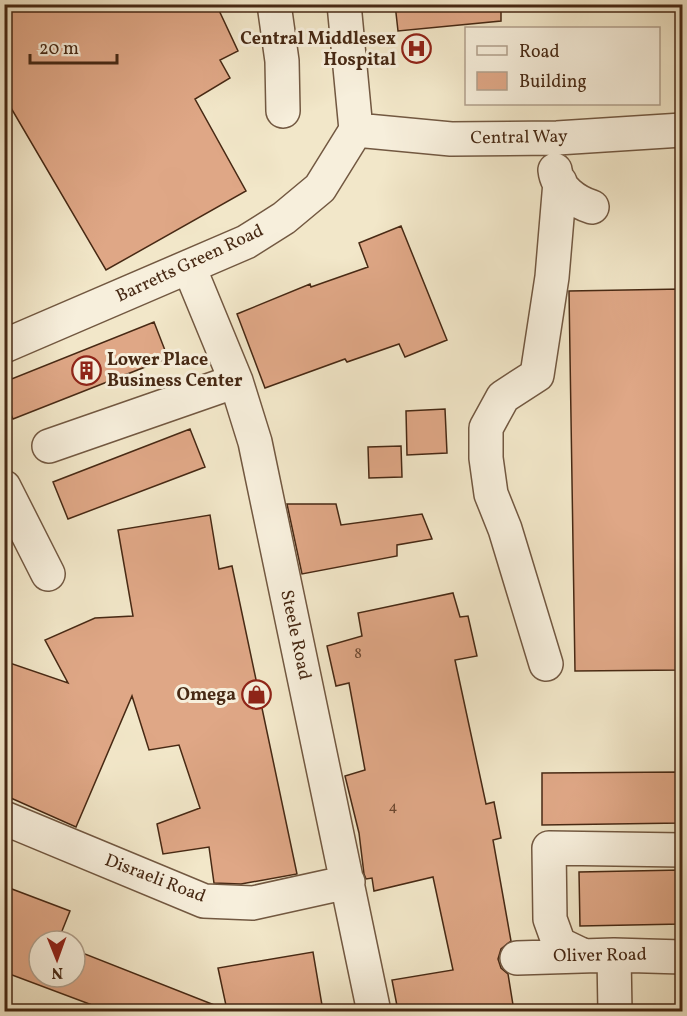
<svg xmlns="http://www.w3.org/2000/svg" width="687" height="1016" font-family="Vollkorn,serif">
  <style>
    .building { fill: #dfa786; stroke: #472914; stroke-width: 1.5 }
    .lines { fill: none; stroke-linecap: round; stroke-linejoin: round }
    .minor-casing { stroke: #725841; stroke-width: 36 }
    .minor { stroke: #f7efdc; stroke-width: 33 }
    .labels { text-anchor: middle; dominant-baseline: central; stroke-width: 6; stroke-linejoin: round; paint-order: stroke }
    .number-label { font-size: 15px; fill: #6d4830 }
    .poi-label { font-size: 18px; font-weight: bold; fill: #472914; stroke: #f7efdc; text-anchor: end }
    .street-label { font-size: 18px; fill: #472914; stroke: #f7efdc }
  </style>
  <rect width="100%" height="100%" fill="#f2e7c9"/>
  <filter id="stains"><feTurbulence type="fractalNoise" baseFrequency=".00333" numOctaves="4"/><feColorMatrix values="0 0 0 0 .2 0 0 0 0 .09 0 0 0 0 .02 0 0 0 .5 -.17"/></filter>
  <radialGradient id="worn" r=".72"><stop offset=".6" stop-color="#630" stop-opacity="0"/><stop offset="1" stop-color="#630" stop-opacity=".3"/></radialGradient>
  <path class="building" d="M4,4H216L238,51L220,60L230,78L195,99L246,191L106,270L4,96Z
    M395,4H501V21L398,31Z
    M401,226L447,340L405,357L399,344L347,362L345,359L265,388L237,314L310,284L311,287L368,267L359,243Z
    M682,289V670L575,671L569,291Z
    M154,322L168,358L13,419L4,398V382Z
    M445,409L447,453L407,455L406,411Z
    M190,429L205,467L68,519L53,482Z
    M401,446L402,477L369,478L368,447Z
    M287,504H336L341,525L422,514L432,539L397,545V556L302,574Z
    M210,515L219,569L232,566L297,874L241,884L214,883L209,847L163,854L157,824L200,808L179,745L149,750L132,696L76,827L4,795V661L68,683L45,640L95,618L133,616L118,530Z
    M453,593L460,617L468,616L477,656L455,660L486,804L494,802L501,838L493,840L511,941L501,949L498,959L501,968L508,974L514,1011H398L392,980L453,970L433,877L374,891L372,878L366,879L364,874L359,833L345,776L365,770L349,683L336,686L327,646L362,636L358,613Z
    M682,772V823L542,825V773Z
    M682,870V924L580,926L579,872Z
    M4,886L70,911L58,941H39V977H75V950L227,1010L218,968L313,952L323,1011H108L4,972Z"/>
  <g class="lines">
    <defs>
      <path id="minor" d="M274,4L282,61L283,111
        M356,130L451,139L557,138L682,130
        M555,170C557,189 576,202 592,207
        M189,267L236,381L255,442L374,1012
        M4,346L246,242L284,218L320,188L356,130L344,4
        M49,446L236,381
        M4,487L48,574
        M546,664L505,529L491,494L486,458V428L503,397L537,375L552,277L560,182
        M4,818L204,901L253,903L348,882
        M614,955L615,1012
        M584,956L559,944L550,919L549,848L682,850
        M517,958L614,955L682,957"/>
    </defs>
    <use href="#minor" class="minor-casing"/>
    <use href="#minor" class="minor"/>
  </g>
  <defs>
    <symbol id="hospital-ring" viewBox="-11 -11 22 22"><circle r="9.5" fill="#f7efdc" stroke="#8f2418" stroke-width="1.5"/><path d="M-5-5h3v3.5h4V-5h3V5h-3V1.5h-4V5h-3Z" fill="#8f2418"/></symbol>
    <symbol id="building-ring" viewBox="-11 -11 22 22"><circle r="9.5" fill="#f7efdc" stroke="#8f2418" stroke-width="1.5"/><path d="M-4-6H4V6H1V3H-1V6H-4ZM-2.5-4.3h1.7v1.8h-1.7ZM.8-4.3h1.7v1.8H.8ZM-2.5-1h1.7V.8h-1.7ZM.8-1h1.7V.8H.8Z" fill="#8f2418"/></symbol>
    <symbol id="shop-ring" viewBox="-11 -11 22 22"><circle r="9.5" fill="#f7efdc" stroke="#8f2418" stroke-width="1.5"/><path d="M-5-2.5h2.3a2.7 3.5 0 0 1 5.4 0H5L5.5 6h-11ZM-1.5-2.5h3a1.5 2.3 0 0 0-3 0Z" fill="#8f2418"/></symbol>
  </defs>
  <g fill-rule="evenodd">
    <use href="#hospital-ring" x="400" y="32" width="33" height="33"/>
    <use href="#building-ring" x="70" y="354" width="33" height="33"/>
    <use href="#shop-ring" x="240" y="678" width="33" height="33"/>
  </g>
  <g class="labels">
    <g class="number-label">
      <text x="358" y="654">8</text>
      <text x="393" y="807">4</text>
    </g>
    <g class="poi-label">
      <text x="396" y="39">Central Middlesex<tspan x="396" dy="21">Hospital</tspan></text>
      <text x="107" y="360" text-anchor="start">Lower Place<tspan x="107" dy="21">Business Center</tspan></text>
      <text x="236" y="695">Omega</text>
    </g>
    <g class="street-label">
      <text transform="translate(519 138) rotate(-1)">Central Way</text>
      <text transform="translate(190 264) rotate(-25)">Barretts Green Road</text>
      <text transform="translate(295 635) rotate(78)">Steele Road</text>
      <text transform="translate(155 879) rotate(21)">Disraeli Road</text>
      <text transform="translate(600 956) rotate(-1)">Oliver Road</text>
    </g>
  </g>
  <rect width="687" height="1016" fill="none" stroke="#f2e7c9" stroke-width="24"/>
  <rect x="6" y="6" width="675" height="1004" fill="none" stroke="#472914" stroke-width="3"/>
  <rect x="12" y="12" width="663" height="992" fill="none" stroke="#472914" stroke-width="1.5"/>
  <rect x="465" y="27" width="195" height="78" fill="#f7efdc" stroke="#b1a08c" stroke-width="1.5"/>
  <rect x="477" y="46" width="30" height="9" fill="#f7efdc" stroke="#b1a08c" stroke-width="1.5"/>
  <text x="519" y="57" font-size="18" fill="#472914">Road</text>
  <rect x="477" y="72" width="30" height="18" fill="#dfa786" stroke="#b1a08c" stroke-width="1.5"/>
  <text x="519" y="87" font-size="18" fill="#472914">Building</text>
  <g transform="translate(57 959) rotate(179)"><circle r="28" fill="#f7efdc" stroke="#b1a08c" stroke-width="1.5"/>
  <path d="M0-4.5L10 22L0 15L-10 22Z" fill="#8f2418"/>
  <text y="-9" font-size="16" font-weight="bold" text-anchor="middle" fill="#472914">N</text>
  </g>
  <path d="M30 54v9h87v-9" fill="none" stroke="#472914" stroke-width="3"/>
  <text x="39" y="54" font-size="18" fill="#472914" stroke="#f7efdc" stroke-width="4.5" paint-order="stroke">20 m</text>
  <rect width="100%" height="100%" filter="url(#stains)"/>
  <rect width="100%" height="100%" fill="url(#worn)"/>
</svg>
